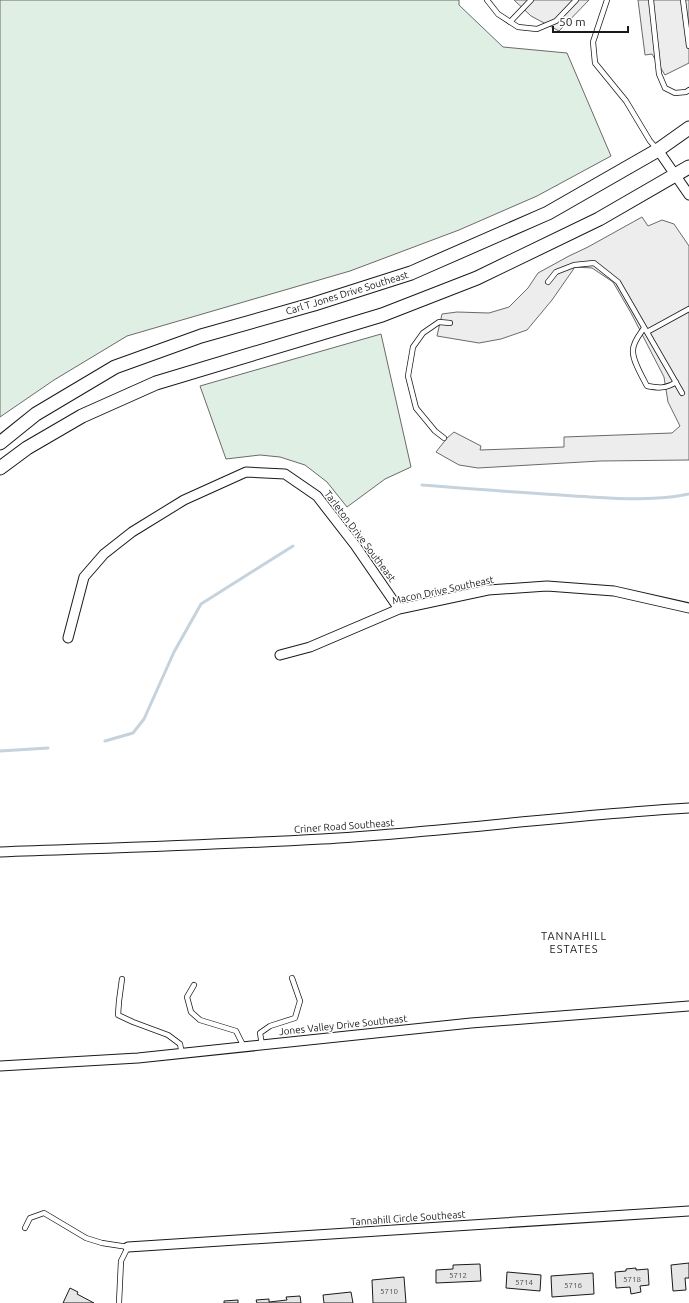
<svg xmlns="http://www.w3.org/2000/svg" width="689" height="1303" font-family="Ubuntu,sans-serif">
  <style>
    .green { fill: #e0efe3; stroke: #6a6a6a }
    .parking { fill: #ededed; stroke: #6a6a6a }
    .lines { fill: none; stroke-linecap: round; stroke-linejoin: round }
    .stream { stroke: #c6d2dc; stroke-width: 3 }
    .building { fill: #e6e6e6; stroke: #1a1a1a }
    .service-casing { stroke: #1a1a1a; stroke-width: 6 }
    .minor-casing { stroke: #1a1a1a; stroke-width: 11 }
    .secondary-casing { stroke: #1a1a1a; stroke-width: 15 }
    .service { stroke: #fff; stroke-width: 4.5 }
    .minor { stroke: #fff; stroke-width: 9 }
    .secondary { stroke: #fff; stroke-width: 13 }
    .labels { text-anchor: middle; dominant-baseline: central; stroke-width: 3; stroke-linejoin: round; paint-order: stroke }
    .number-label { font-size: 8px; fill: #4d4d4d }
    .street-label { font-size: 10px; fill: #1a1a1a; stroke: #fff }
    .neighbourhood-label { font-size: 11px; letter-spacing: 1px; fill: #1a1a1a; stroke: #fff }
  </style>
  <rect width="100%" height="100%" fill="#fff"/>
  <path class="green" d="M0,0H459V5L503,47L567,53L611,156L537,196L459,230L350,271L127,336L54,380L0,417Z
    M381,334L411,467L385,479L347,507L327,482L305,465L280,457L260,455L226,459L200,386Z"/>
  <path class="parking" d="M514,0H589L559,31L531,16Z
    M638,0H689V63L665,75L652,54L645,55Z
    M642,217L648,226L662,220L674,224L689,246V460L600,461L478,468L459,465L436,452L447,438L454,432L481,446L480,450L564,447V437L672,433L680,426L668,402L664,377L631,313L613,282L592,268L575,267L552,300L527,330L501,339L479,343L437,336L442,314L457,312L489,313L509,307L528,288L538,273L569,256L588,247Z"/>
  <g class="lines">
    <path class="stream" d="M422,485C473,489 523,493 574,496C612,498 651,502 689,494
      M105,741L133,733L144,719L174,652L201,604L293,546
      M0,751L48,748"/>
  </g>
  <path class="building" d="M689,1263V1278H685L686,1290L673,1291L671,1265Z
    M480,1264L481,1281L436,1283V1270L453,1269V1265Z
    M636,1268V1270L648,1269L649,1285L640,1286L641,1292L631,1294L630,1287L616,1288L615,1272L626,1271V1269Z
    M507,1272L541,1275L540,1291L506,1288Z
    M593,1273L594,1294L552,1297L551,1276Z
    M404,1277L406,1303H373L372,1280Z
    M70,1288L78,1292L77,1294L94,1303H63Z
    M351,1292L353,1303H324L323,1295Z
    M300,1296L301,1303H257L256,1300L269,1299V1302L287,1300L286,1297Z
    M238,1300V1303H224V1301Z"/>
  <g class="lines">
    <defs>
      <path id="service" d="M487,0L498,14L518,27L537,29L556,21L576,0
        M607,0L593,42L595,63L626,101L650,141L657,149
        M651,0L659,74L665,88L675,93L686,92L689,90
        M683,0L689,46
        M510,22L531,0
        M548,282L556,272L574,265L594,263L618,282L682,393
        M644,328C640,334 633,342 633,350C632,360 642,376 647,386C658,388 666,389 676,382
        M647,332L689,309
        M444,438L435,431L416,408L408,376L413,347L423,333L439,322L450,323
        M122,979L119,1001L118,1015L133,1022L168,1035L180,1044L182,1054
        M194,985L187,997L191,1012L200,1020L236,1031L244,1047
        M262,1045L260,1033L270,1026L295,1018L300,1001L292,978
        M25,1228L30,1218L44,1213L86,1238L102,1243L128,1247L121,1261L119,1303"/>
      <path id="minor" d="M658,150L689,195
        M68,638L84,577L104,554L132,532L184,500L246,472L285,474L317,496L355,545L399,609
        M280,655L310,647L399,609L488,590L547,586L614,591L689,608
        M0,852C107,848 215,845 322,839C445,832 567,815 689,808
        M0,1066L138,1058L471,1023L689,1006
        M128,1247L689,1211"/>
      <path id="secondary" d="M0,443L36,414L115,367L201,336L314,304L411,273L548,213L658,150L689,128
        M0,468L27,448L82,416L156,383L382,315L477,278L599,219L689,167"/>
    </defs>
    <use href="#service" class="service-casing"/>
    <use href="#minor" class="minor-casing"/>
    <use href="#secondary" class="secondary-casing"/>
    <use href="#service" class="service"/>
    <use href="#minor" class="minor"/>
    <use href="#secondary" class="secondary"/>
  </g>
  <g class="labels">
    <g class="number-label">
      <text x="458" y="1275">5712</text>
      <text x="632" y="1279">5718</text>
      <text x="524" y="1282">5714</text>
      <text x="573" y="1285">5716</text>
      <text x="389" y="1291">5710</text>
    </g>
    <g class="street-label">
      <text transform="translate(347 293) rotate(-17)">Carl T Jones Drive Southeast</text>
      <text transform="translate(360 536) rotate(53)">Tarleton Drive Southeast</text>
      <text transform="translate(443 590) rotate(-12)">Macon Drive Southeast</text>
      <text transform="translate(344 826) rotate(-4)">Criner Road Southeast</text>
      <text transform="translate(343 1025) rotate(-6)">Jones Valley Drive Southeast</text>
      <text transform="translate(408 1218) rotate(-4)">Tannahill Circle Southeast</text>
    </g>
    <g class="neighbourhood-label">
      <text x="574" y="936">TANNAHILL<tspan x="574" dy="13">ESTATES</tspan></text>
    </g>
  </g>
  <path d="M553 26v6h75v-6" fill="none" stroke="#1a1a1a" stroke-width="2"/>
  <text x="559" y="26" font-size="12" fill="#1a1a1a" stroke="#ffffff" stroke-width="3" paint-order="stroke">50 m</text>
</svg>
